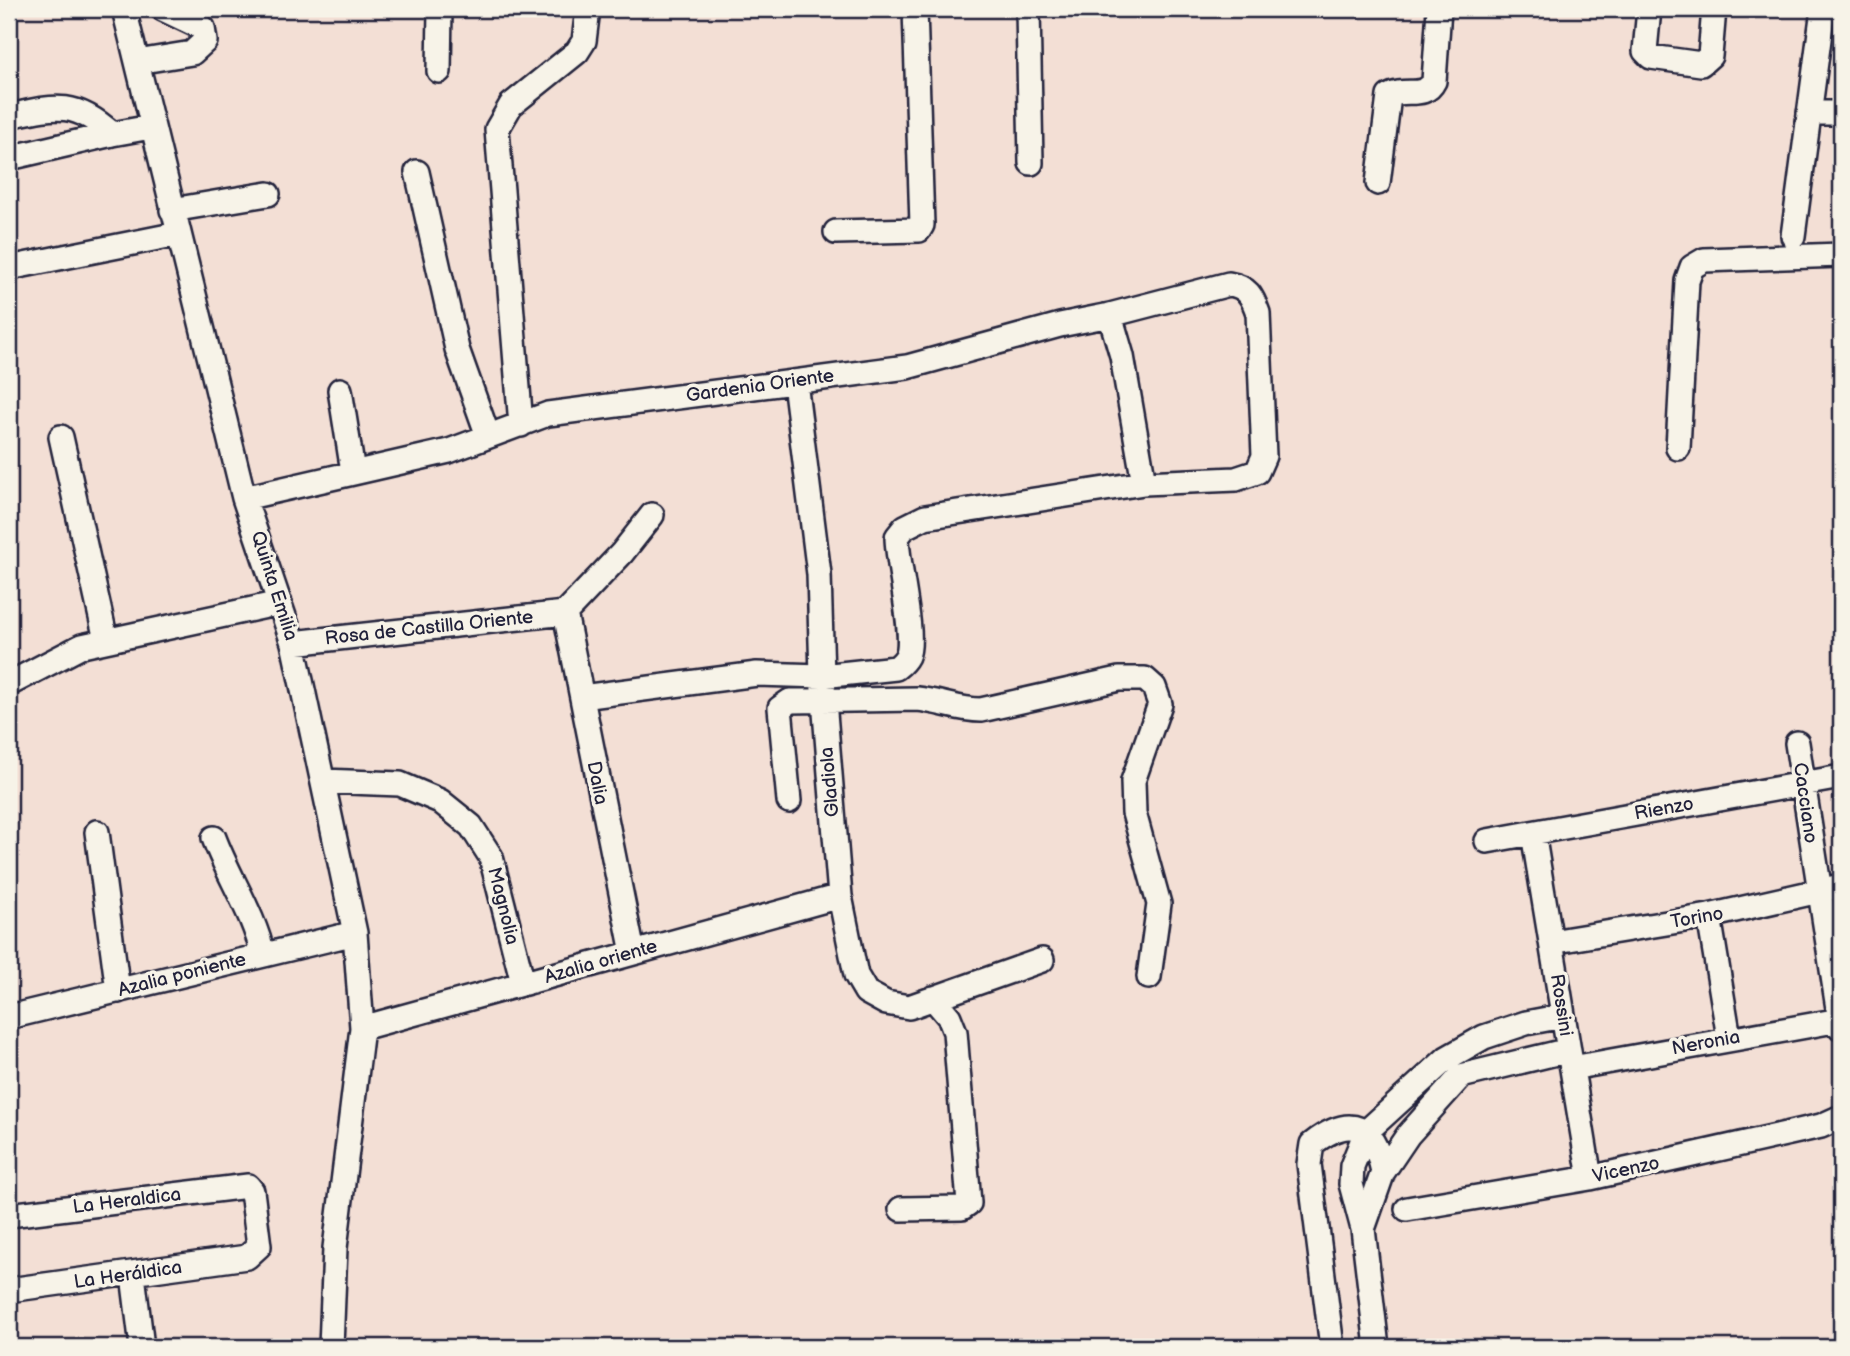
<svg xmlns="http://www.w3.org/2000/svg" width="1850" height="1356" font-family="'Balsamiq Sans',sans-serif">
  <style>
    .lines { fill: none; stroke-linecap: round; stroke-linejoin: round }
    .minor-casing { stroke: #22223b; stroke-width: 28 }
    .minor { stroke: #f7f3e8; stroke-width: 23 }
    .labels { text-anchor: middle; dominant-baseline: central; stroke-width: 7; stroke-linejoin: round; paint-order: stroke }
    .street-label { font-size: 19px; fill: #22223b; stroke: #f7f3e8 }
  </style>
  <rect width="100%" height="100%" fill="#f3dfd5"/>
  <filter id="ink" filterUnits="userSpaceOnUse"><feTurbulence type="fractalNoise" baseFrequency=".0143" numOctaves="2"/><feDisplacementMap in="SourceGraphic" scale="14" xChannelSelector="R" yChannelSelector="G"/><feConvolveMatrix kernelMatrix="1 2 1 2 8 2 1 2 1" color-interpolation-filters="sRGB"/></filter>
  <g filter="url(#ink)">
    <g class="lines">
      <defs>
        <path id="minor" d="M124,9L244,498L293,643L355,933L362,1028L335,1248L331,1347
          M1028,9L1031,163
          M1649,9L1645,51L1651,57L1701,64L1710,56L1714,9
          M137,62L192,53L205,41L203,28L163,9
          M439,71L440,9
          M1809,113H1841
          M9,116C55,106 75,100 112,134L151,127
          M9,158L112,134
          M417,172L457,349L488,436
          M1378,183L1389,96C1404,87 1425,100 1434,81L1439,9
          M172,210L268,194
          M836,232L919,230L922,225L915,9
          M1793,236L1823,9
          M9,268L178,234
          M795,382L819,574L822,676L840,896L856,975L866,992L886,1003L909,1007L1042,960
          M340,390L353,472
          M521,425L497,129L511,105L577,52L584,41L588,9
          M61,437L106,640
          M1678,448L1687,281L1692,267L1704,260L1841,255
          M244,498L449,451L548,414L907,367L1060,325L1110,315L1122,356L1144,483
          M565,613L633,953
          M565,613L622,553L652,515
          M293,643L565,613
          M9,684L82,646L280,603
          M582,697L757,674L822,676L896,668C900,665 905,660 907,656C916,636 897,564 897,537L905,527L925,517L1144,483L1236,479L1257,472L1264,456L1258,313C1252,296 1248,287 1229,284L1110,315
          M1797,743L1841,1028
          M323,781L400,784L440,801L471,826L491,857L523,983
          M789,801L780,708L790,701L917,699C939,701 959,710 981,710L1119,679H1145L1154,687L1160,704L1133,781L1134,813L1159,904L1149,977
          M97,832L118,991
          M1533,833L1590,1178
          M214,838C229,878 254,914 263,955
          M1487,841L1841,777
          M1709,916L1729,1038
          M1551,942L1709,916L1841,886
          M9,1017L355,933
          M362,1028L840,896
          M1572,1068L1840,1020
          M901,1209L962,1208L969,1203L955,1032L949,1017L933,998
          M1407,1209L1590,1178L1821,1126L1841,1117
          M9,1215L248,1186L252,1191L259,1246L247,1257L9,1290
          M1363,1229L1383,1172L1408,1135L1461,1076L1569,1050
          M133,1275L142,1347
          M1332,1347L1309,1164L1312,1144C1352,1113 1374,1126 1383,1172
          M1377,1347L1363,1229L1351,1184L1352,1166L1366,1132L1447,1058L1484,1037L1526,1023L1563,1016"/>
      </defs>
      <use href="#minor" class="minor-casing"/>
      <use href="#minor" class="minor"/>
    </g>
  </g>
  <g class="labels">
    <g class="street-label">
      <text transform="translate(760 386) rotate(-8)">Gardenia Oriente</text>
      <text transform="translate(274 586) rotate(72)">Quinta Emilia</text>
      <text transform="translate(429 628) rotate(-6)">Rosa de Castilla Oriente</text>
      <text transform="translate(830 782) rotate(-95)">Gladiola</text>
      <text transform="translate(597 783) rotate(79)">Dalia</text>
      <text transform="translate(1805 803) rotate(82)">Cacciano</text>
      <text transform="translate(1664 809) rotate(-10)">Rienzo</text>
      <text transform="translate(503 906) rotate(76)">Magnolia</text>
      <text transform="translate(1697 918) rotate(-10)">Torino</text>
      <text transform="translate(601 962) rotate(-16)">Azalia oriente</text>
      <text transform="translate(182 975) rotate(-14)">Azalia poniente</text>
      <text transform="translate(1561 1005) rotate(81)">Rossini</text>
      <text transform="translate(1706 1043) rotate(-10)">Neronia</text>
      <text transform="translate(1626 1170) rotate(-12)">Vicenzo</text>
      <text transform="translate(127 1201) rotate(-7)">La Heraldica</text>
      <text transform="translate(128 1275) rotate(-8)">La Heráldica</text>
    </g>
  </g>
  <rect width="1850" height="1356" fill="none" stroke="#f7f3e8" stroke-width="35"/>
  <rect x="18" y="18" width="1815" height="1321" fill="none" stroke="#22223b" stroke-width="2.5" filter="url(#ink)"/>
</svg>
